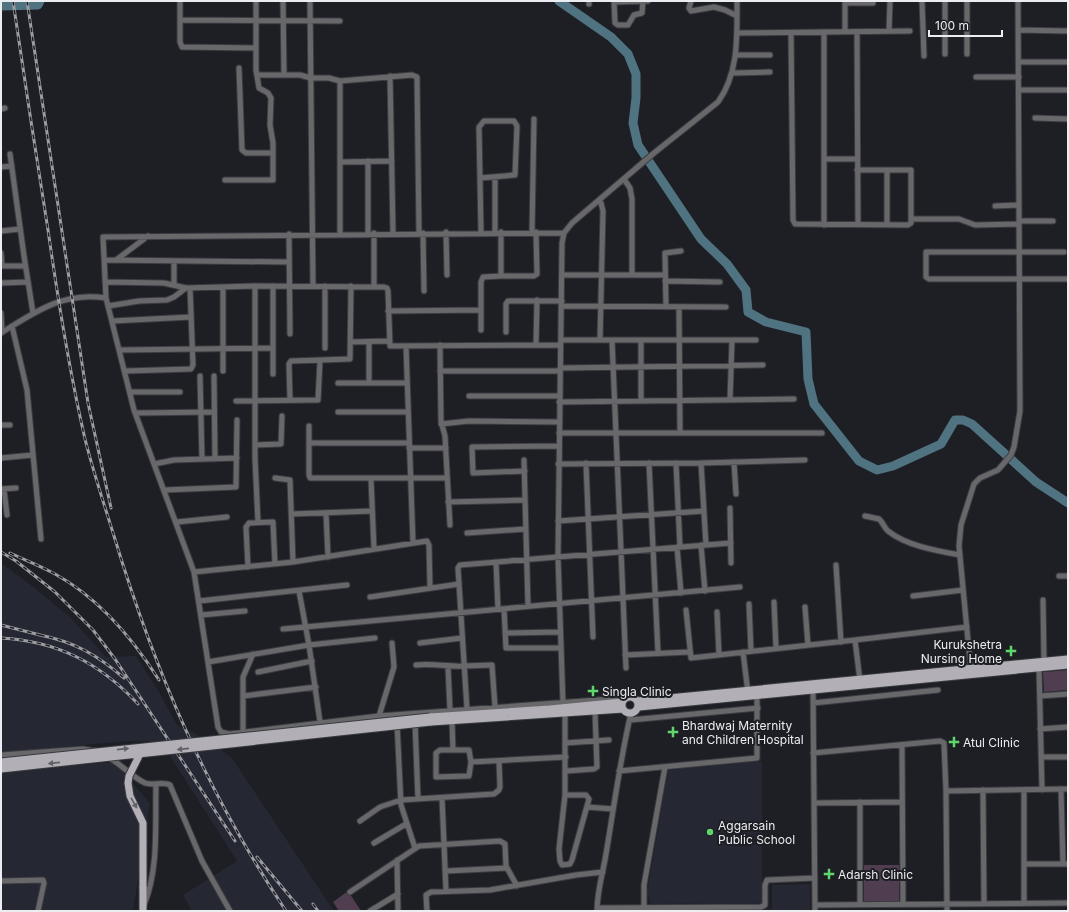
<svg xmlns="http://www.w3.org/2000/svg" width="1069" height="912" font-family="Inter,sans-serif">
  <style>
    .built { fill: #252832 }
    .green { fill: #513d50 }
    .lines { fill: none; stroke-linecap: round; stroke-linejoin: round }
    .river { stroke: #507381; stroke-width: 9 }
    .minor-casing { stroke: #3a3c41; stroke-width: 7 }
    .major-casing { stroke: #3a3c41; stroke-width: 9 }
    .minor { stroke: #68676a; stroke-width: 5 }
    .major { stroke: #b2b0b6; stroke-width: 7 }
    .rail-casing { stroke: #9c9da2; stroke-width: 3 }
    .rail { stroke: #1d1f24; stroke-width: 1.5; stroke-dasharray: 4.5; stroke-linecap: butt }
    .major-bridge-casing { stroke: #3a3c41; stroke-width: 9; stroke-linecap: butt }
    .major-bridge { stroke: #b2b0b6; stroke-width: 7 }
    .oneway { fill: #606066 }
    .poi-dot { fill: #5fd56b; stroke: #1d1f24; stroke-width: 1.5 }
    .labels { text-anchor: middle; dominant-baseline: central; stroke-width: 4; stroke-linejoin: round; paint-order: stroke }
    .poi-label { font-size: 12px; fill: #ecedf1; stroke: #1d1f24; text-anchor: start }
  </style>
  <rect width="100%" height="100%" fill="#1d1f24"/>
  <path class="built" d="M1,563L31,585L71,618L106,657L136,656L159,692L177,725L204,738L232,758L334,911H192L183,895L237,861L161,742L127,741L1,753Z
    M762,761V903L651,904L647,893L668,770Z
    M114,762L150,803L133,911H1V772Z
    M810,884V911H638L772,909V885Z"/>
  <path class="green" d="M1068,670V690L1044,692L1043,672Z
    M864,865H899V901H864Z
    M348,891L361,911H339L333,902Z"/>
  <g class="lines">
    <path class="river" d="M559,1L611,37L628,54L636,74V98L633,123L638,145L701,239L727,264L746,290L748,312L766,322L806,332L808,379L814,404L859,461L877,470L893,466L941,444L955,420H963L972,424L1036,482L1068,503
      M1,6L38,5L40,1"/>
    <defs>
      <path id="minor" d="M180,1V42L182,47L256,48
        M283,1L284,74
        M310,1L313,286
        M589,1V4
        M614,1L615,23L618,25H628L634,15L642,13L643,1
        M691,1L689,8L691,11L714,7L725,10L737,16
        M922,1L924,56
        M967,1V54
        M614,2L648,1
        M845,3H873
        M180,20L340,21
        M1018,30L1068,31
        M889,31L890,1
        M824,32V225
        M845,32V1
        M857,32L858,225
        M737,33L910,31
        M791,33L793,220L795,224L908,225L911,223V219H959L975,225L1019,224
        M945,54V1
        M736,55H770
        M1019,62H1068
        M239,68L242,150L246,153H272
        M733,73L770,72
        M258,75H300L311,78H329L340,81L412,75L417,77L419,233
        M390,76L393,233
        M976,77H1019
        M340,81V234
        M1019,90H1068
        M1,109L5,108
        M1035,118L1068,119
        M10,154L24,256L33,313
        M824,159H857
        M368,161V233
        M341,162L392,161
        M1,167L12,166
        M857,170H911V219
        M887,170V225
        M480,178L515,175L517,126L514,121H484L479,127L481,232
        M624,179L630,188L632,199V275
        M225,180H273V143L270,125L271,98L268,93L259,88L256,70V1
        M995,206L1019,205
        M1019,221H1053
        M1,231L20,229
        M446,232L447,275
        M495,232V177
        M532,232L534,119
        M374,233V287
        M423,233L424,291
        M289,234L290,334
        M1064,252H926V277L929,279H1068
        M1,253L2,266
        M105,260L289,262
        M116,260L148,236
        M174,261V284
        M1,266H25
        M562,275H665
        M501,276H534L537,274L536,232
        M665,281L720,282
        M105,282L164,283L186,288L255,286L384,287L387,288L388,291L390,346L560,345
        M1,283L28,282
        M255,286V458L258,522
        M273,286V374
        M223,287V371
        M106,298L103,237L564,233
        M108,306L139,301L167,300L174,297L186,288
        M562,306L726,307
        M666,307L665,253L681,251
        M679,307L680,432
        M388,311L481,310
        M1,313L2,332
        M112,321L191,317
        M12,326L27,390L41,539
        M481,330V282L483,277L501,276V232
        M506,332V304L508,301H562
        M1,333C35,312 64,291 106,298L134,410L194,572L218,727L221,732L229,734L379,716L625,698
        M561,340H756
        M600,340L603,211L600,199
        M612,340L626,668
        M351,342L388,341
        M440,345L441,421L445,436L450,525
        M536,345L537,300
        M406,346L413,543
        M325,348V286
        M120,350L273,348
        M560,368L763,365
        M125,371L191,369L193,365L190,288
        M440,371H560
        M200,376L202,459
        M214,376L215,459
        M338,383H407
        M369,383V342
        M130,392H180
        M469,396H560
        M290,400L289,364L291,361L350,359L351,286
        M730,400L732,340
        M236,401L318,400L320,361
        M641,401V340
        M559,402L794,399
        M338,412H408
        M135,413L214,412
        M441,424L469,421L559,422
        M1,425H10
        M309,426V475L310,478H447
        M559,433H822
        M309,443H409
        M255,445L281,444L282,416
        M409,448H446
        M1,458L33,455
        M524,460L528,606
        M734,462L736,494
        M586,463L593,637
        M649,463L658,653
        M676,463L680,547
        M701,463L706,545
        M154,464L174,460L237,458
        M558,464L701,463L805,460
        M525,471L473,473L472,447L559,446
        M275,478L290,480L293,562
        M371,479L374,549
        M1,489L16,488
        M4,489L7,515
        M165,490L236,487L237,420
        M448,502L525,500
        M730,508L731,563
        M326,513L328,557
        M292,514L372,511
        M865,516L879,519C883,522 884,528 888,531C907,546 937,551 960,555
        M558,521L704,511
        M177,522L227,517
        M467,533L526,529
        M701,545L705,591
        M677,547L681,593
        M496,562L498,609
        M836,565L841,642
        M248,567L246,527L249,523L273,522L275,564
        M194,572L293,562L427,541L429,545L430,587
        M1059,576H1068
        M299,591L309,645L320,722
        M913,596L963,590
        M370,597L459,584
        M1043,600L1044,661
        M199,601L347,585
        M774,602L776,648
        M749,604L751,651
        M805,607L808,645
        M504,609L506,648H561
        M686,610L691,658L855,640L860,681
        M717,612L719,655
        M201,615L245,611
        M283,629L740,587
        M505,633L560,632
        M855,640L967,627
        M420,643L462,638
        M743,652L748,693
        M625,655L689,652
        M208,662L309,645L375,638
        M416,665C433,663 447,667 464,666
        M464,666L492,665L495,707
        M448,667L450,710
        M1039,668L1042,790
        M258,672L312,661
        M971,672L959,546L961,525L974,484L980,478L998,470L1011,455L1014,447L1020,411L1018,1
        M813,688L815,911
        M243,696L316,687
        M1040,696L1068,694
        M813,703L938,690
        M563,704L558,557L562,243L564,233L572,223L654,153L718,102C739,73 737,36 737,1
        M467,709L458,568L460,565L731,543
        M565,714V795L559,849L560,861L562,865L570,864L572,860L589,799L586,795H565
        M379,716L394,667L392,643
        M630,720L758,708
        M452,721L453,750H440L436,753V777L469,776L471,762L566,757
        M415,722L418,799
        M397,723L401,805L415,848
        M1040,729L1068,727
        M243,732V677L253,654
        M565,743L609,740
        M902,745L903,904
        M453,750H469L471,762
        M813,753L940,741L944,743L946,791L947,911
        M1,755L83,749L95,751
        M108,757C121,764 132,777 145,783C153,786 163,781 170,785L202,861L230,911
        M1041,757H1068
        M566,771L594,769L597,767L595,712
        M619,771L757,758V695
        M1061,789L1063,864
        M983,790L984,903
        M1024,790V903
        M946,791L1068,789
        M442,798L446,891
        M860,802V904
        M814,803L902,802
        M587,807L613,809
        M360,821L380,807L401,800L494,794L499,790L500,787L499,761
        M374,843L406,824
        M397,860L398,911
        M1024,864H1068
        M446,871L507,868
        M1,881L43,880L44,883L38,911
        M350,892L419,846L500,841L505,844L506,866L517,886
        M144,905C159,869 155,824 156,785
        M815,905L1068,903
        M597,908L761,907L765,905V885L767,880L815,878
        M644,908V885L665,767
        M370,911L398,894
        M427,911L426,895L431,892L490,890L576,875L603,872
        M597,911C597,891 603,873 606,854C614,807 620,760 631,713"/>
      <path id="major" d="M622 705a8 8 0 1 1 16 0a8 8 0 1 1-16 0Z
        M638,701L1068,659
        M639,707L1068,665
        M430,717L550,709L622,702
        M431,722L623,709
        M143,911V887"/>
    </defs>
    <use href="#minor" class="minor-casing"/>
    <use href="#major" class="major-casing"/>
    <use href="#minor" class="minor"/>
    <use href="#major" class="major"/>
    <defs>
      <path id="rail" d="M13,1C24,77 36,154 48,230C58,300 69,370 85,439C93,471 104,504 114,536C155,671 207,793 286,911
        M27,1L88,403L111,508
        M1,552L16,561L55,592L93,630L115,659L235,841
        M10,553C25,560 41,566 55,574C99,598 133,639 159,680
        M1,625L44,636
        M40,635C75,642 97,655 124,678
        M1,638C57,641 100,663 138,704
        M257,857L302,911
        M313,904L318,911"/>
    </defs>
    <use href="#rail" class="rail-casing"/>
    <use href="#rail" class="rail"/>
    <defs>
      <path id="major-bridge" d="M140,754L129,776L128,783L130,796L143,823V887
        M1,762L430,717
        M1,769L431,722"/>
    </defs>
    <use href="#major-bridge" class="major-bridge-casing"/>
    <use href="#major-bridge" class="major-bridge"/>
  </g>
  <defs><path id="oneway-solid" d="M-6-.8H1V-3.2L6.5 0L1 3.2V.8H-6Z"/></defs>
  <g class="oneway">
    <use href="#oneway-solid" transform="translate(123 749) rotate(-6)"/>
    <use href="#oneway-solid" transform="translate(183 749) rotate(174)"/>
    <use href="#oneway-solid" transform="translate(54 763) rotate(174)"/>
    <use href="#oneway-solid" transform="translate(134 803) rotate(60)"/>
  </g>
  <g class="poi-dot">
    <path d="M1009 645h4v4h4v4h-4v4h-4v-4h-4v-4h4z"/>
    <path d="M591 685h4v4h4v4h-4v4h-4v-4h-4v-4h4z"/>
    <path d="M671 726h4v4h4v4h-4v4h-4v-4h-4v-4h4z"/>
    <path d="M952 736h4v4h4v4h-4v4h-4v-4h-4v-4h4z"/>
    <circle cx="710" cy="832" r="4"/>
    <path d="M827 868h4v4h4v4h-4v4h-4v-4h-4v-4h4z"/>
  </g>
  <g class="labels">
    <g class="poi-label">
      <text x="1002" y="644" text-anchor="end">Kurukshetra<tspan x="1002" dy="14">Nursing Home</tspan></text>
      <text x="602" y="691">Singla Clinic</text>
      <text x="682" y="725">Bhardwaj Maternity<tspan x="682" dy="14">and Children Hospital</tspan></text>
      <text x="963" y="742">Atul Clinic</text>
      <text x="718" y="825">Aggarsain<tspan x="718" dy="14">Public School</tspan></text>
      <text x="838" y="874">Adarsh Clinic</text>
    </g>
  </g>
  <rect width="1069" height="912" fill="none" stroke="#ecedf1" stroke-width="4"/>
  <path d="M929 30v6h73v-6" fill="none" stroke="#ecedf1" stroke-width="2"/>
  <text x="935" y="30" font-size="12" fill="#ecedf1" stroke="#1d1f24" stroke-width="3" paint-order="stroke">100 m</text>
</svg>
